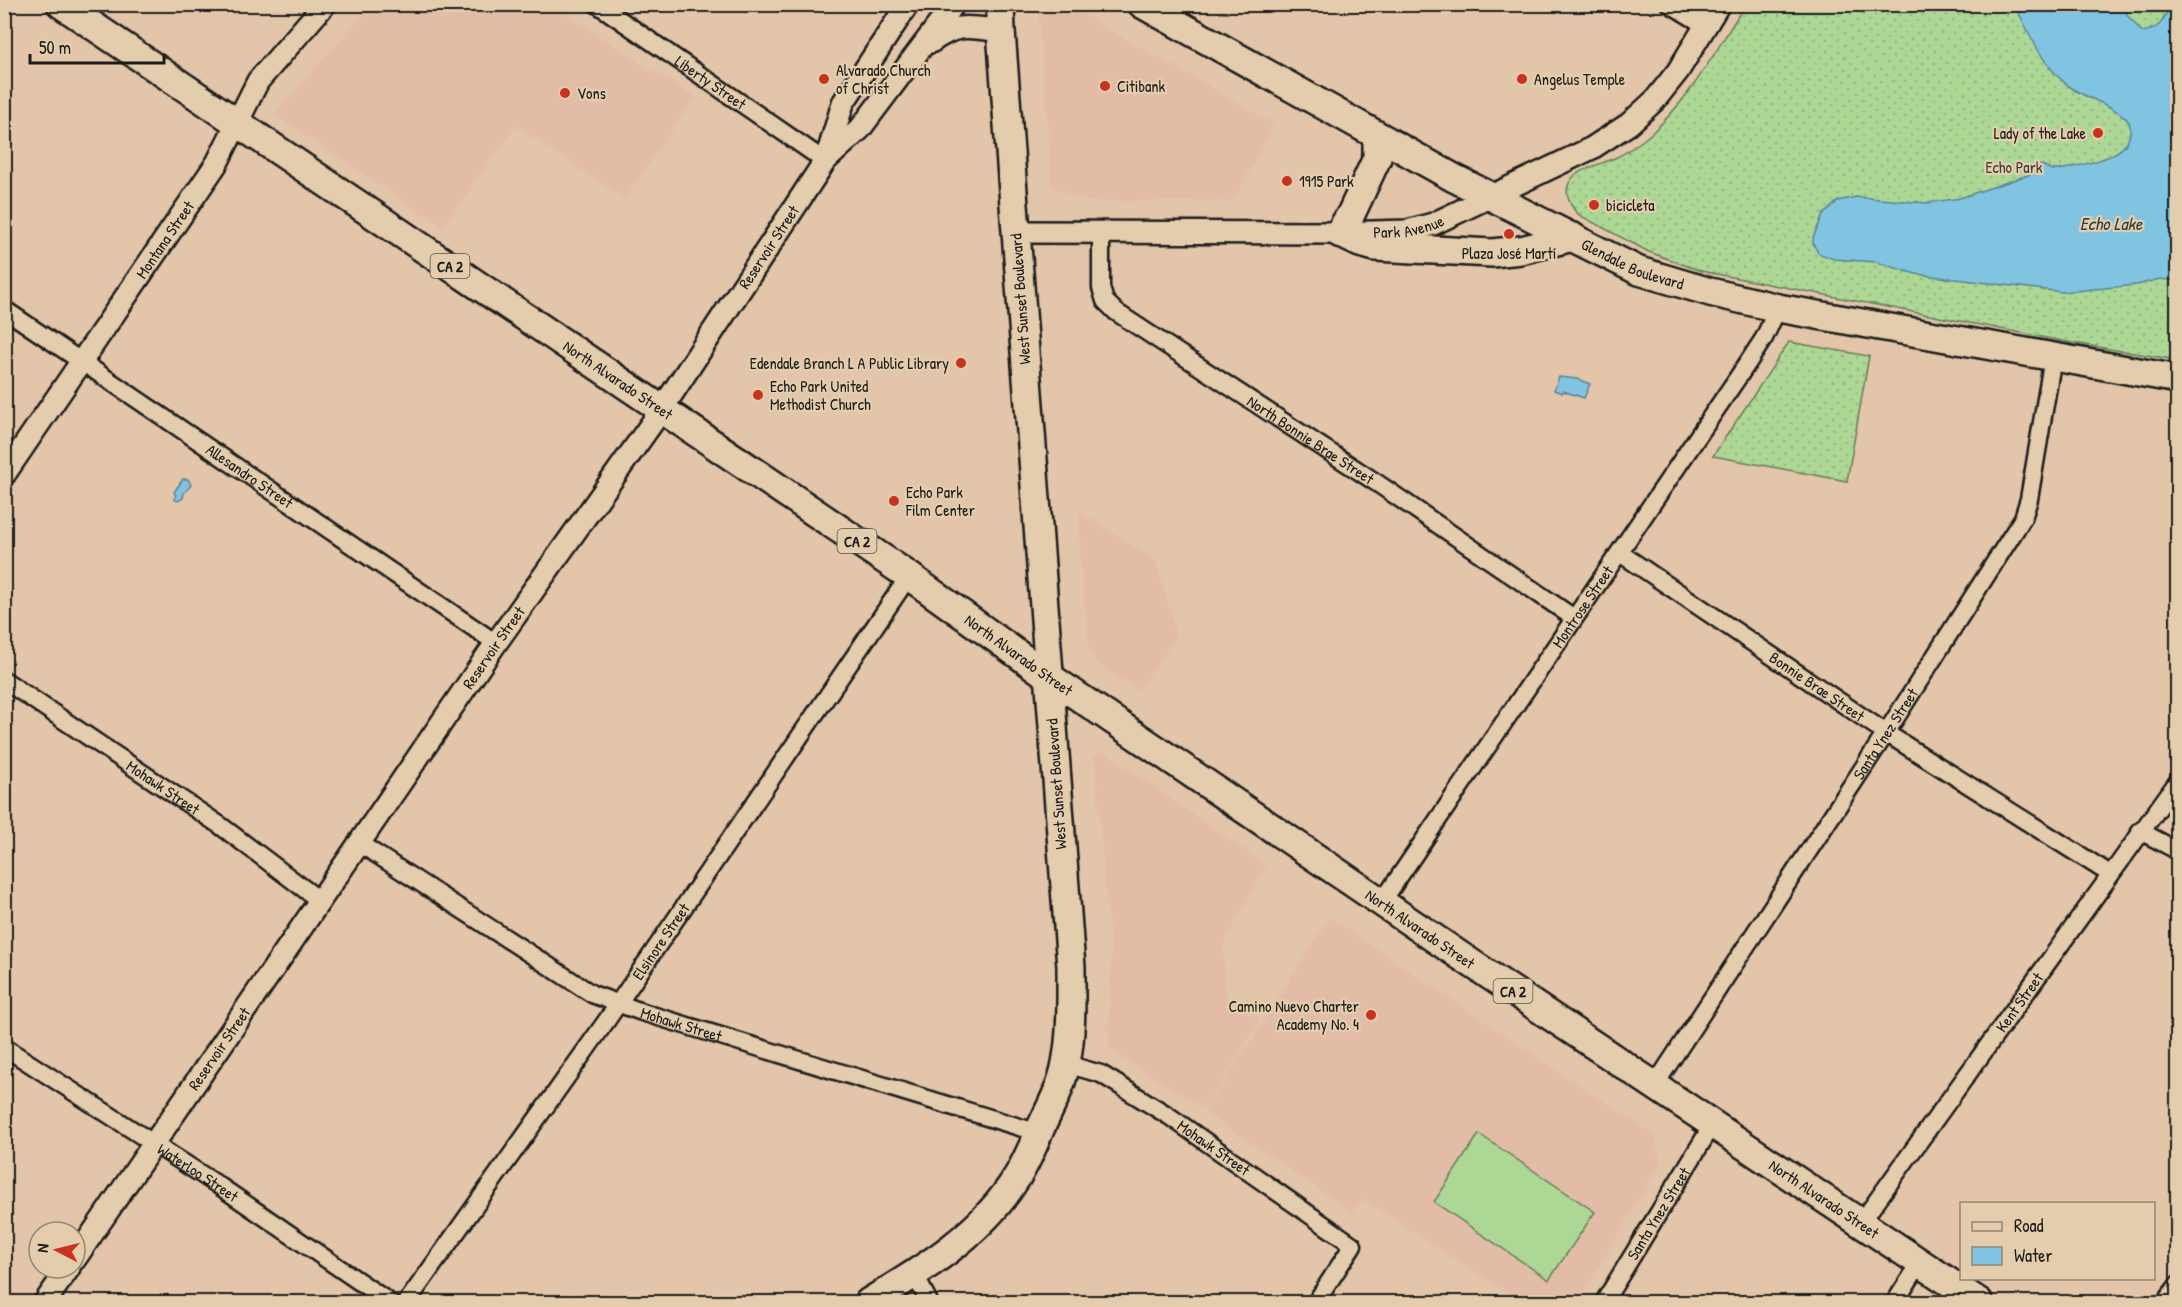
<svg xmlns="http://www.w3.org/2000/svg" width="2182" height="1307" font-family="'Patrick Hand',sans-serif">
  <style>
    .built { fill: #e3bca7 }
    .grass { fill: url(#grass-dots); stroke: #647a58; stroke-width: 1.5 }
    .garden { fill: #add795; stroke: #647a58; stroke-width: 1.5 }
    .water { fill: #81c4e2; stroke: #598193; stroke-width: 1.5 }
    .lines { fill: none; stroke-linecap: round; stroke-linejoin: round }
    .minor-casing { stroke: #1c1c1c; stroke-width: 21 }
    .tertiary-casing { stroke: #1c1c1c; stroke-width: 26 }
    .primary-casing { stroke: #1c1c1c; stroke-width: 32 }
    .minor { stroke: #e3cdac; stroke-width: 16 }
    .tertiary { stroke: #e3cdac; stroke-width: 21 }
    .primary { stroke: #e3cdac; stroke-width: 27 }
    .poi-dot { fill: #c8321e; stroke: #e3cdac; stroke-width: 2 }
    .labels { text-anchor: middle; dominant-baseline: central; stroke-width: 4.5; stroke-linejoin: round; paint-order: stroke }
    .shield { fill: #e3cdac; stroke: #585147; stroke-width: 1.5 }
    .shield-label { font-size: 15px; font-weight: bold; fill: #1c1c1c }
    .poi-label { font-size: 16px; fill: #1c1c1c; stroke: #e3cdac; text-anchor: start }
    .street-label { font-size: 16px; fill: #1c1c1c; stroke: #e3cdac }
    .park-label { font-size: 16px; fill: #394134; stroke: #e3cdac }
    .water-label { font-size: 18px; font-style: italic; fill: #303e44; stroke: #e3cdac }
  </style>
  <defs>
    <pattern id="grass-dots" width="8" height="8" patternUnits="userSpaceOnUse" patternTransform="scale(1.5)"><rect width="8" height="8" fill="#add795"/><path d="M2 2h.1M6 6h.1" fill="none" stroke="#94b880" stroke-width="1.8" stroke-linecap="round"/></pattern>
  </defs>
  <rect width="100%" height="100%" fill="#e3c5aa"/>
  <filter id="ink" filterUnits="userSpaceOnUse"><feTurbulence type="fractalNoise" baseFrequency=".0167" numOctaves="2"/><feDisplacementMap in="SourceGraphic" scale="12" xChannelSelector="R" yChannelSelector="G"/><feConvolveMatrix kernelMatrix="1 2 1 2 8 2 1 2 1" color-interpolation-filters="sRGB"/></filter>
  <g filter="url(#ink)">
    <path class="built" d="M372,4L553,5L651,70L695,97L625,199L516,126L443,227L274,115Z
      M1038,5H1067L1275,124L1233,201H1086L1052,187Z
      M1079,511L1156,561L1177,636L1139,691L1102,667L1094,659L1089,646L1080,558Z
      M1104,752L1266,865L1224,944L1226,995L1261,1019L1205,1109L1110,1050L1108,1041L1111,953L1094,757Z
      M1330,917L1654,1135L1661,1163L1578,1302H1522L1362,1199L1352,1212L1205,1112Z"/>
    <path class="grass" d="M1745,5H2177V360L2073,343L1701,271L1649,252L1579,215C1568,204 1561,188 1575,175C1581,169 1607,162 1617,157C1627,152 1638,144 1647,137C1689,102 1716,50 1745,5Z
      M1789,342L1869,356L1847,481L1713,456Z"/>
    <path class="garden" d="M1479,1134L1595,1212L1549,1280L1434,1202Z"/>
    <path class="water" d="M2015,5H2124L2127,15L2142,32C2161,29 2163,21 2170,5H2177V281L2160,279L2137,285L2062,292L1916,274L1876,262L1834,259L1818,253L1813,243V238L1823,215L1838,201L1856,197L1927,203L1960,198L2034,173L2032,168L2042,165L2052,170H2060C2083,164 2139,158 2129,122C2115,105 2092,101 2073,89C2044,70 2030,35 2015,5Z
      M1559,377L1577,379L1590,384L1584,398L1563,391L1562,393L1554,390Z
      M183,479H188L191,485L184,493L183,498L178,501L174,499L176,496L174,492Z"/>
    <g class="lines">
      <defs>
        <g id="minor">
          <path id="s1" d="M597,4L825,161"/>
          <path d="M1670,4L1706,26"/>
          <path id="s2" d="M1101,232V288L1105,301L1116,312L1380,485L1574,618"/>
          <path id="s3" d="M4,309L496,643"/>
          <path id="s4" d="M1620,553L1886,733L2110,874"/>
          <path id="s5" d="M4,680L221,826L319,900"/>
          <path d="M2140,831L2178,851"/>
          <path id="s6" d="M359,843L592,994L642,1012L1039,1133"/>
          <path id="s7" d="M1382,902L1749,361L1764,338L1778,308"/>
          <path id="s8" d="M4,1047L218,1185L389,1302"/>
          <path id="s9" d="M1066,1064L1101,1074L1169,1116L1353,1245L1316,1302"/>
          <path id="s10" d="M1655,1085L1886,733L2023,518L2029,499L2053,357"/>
          <path id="s11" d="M1860,1224L2178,781"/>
          <path d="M915,1275L929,1302"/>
          <path id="s12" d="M407,1302L607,1020L909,576"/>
          <path id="s13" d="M1604,1302L1713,1124"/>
          <path d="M1895,1302L1920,1263"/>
          <path d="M2165,1302L2178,1285"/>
        </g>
        <g id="tertiary">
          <path d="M931,42C959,22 968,27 1001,31"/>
          <path d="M826,160L843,103L908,4"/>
          <path id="s14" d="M1015,232L1339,233L1407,231L1433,224L1592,148L1629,124L1655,100L1678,71L1719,4"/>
          <path id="s15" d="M4,475L217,163L258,81L325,4"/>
          <path id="s16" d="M75,1259L496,643L662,409L825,161L860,129L954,4"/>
          <path d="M45,1302L69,1268"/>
        </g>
        <g id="primary">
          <path id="s17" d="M61,4L909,576L1048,676L1462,957L1979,1302"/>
          <path id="s18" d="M1142,4L1454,178L1639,271L1710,292L1778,308L2178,379"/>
          <path d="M1377,136V158L1351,214L1339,233L1360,243L1375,247L1492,253L1521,250L1573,237"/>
          <path d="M869,1302C924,1269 983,1233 1017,1177C1027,1161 1034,1144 1041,1127C1051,1106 1062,1086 1066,1063C1072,1032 1071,999 1071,967L1001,31L1000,4"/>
        </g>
      </defs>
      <use href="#minor" class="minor-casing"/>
      <use href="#tertiary" class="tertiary-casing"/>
      <use href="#primary" class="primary-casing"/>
      <use href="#minor" class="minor"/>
      <use href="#tertiary" class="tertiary"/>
      <use href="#primary" class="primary"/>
    </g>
  </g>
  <g class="poi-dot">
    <circle cx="824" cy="79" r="6"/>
    <circle cx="1522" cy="79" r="6"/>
    <circle cx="1105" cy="86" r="6"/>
    <circle cx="565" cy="93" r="6"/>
    <circle cx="2098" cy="133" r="6"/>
    <circle cx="1287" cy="181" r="6"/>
    <circle cx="1594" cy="205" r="6"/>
    <circle cx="1509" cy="234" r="6"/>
    <circle cx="961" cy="363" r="6"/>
    <circle cx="758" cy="395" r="6"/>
    <circle cx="894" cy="501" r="6"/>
    <circle cx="1371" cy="1015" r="6"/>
  </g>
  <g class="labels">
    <g class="shield">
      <rect x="430.5" y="254" width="39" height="24" rx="4.5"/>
      <rect x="837.5" y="529" width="39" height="24" rx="4.5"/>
      <rect x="1493.5" y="979" width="39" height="24" rx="4.5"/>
    </g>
    <g class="shield-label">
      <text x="450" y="266">CA 2</text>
      <text x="857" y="541">CA 2</text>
      <text x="1513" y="991">CA 2</text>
    </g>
    <g class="poi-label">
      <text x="836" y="70">Alvarado Church<tspan x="836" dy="18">of Christ</tspan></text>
      <text x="1534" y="79">Angelus Temple</text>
      <text x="1117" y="86">Citibank</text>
      <text x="577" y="93">Vons</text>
      <text x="2086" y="133" text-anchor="end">Lady of the Lake</text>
      <text x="1299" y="181">1915 Park</text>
      <text x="1606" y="205">bicicleta</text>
      <text x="1509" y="253" text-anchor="middle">Plaza José Martí</text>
      <text x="949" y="363" text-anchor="end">Edendale Branch L A Public Library</text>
      <text x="770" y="386">Echo Park United<tspan x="770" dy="18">Methodist Church</tspan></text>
      <text x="906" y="492">Echo Park<tspan x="906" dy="18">Film Center</tspan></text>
      <text x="1359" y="1006" text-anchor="end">Camino Nuevo Charter<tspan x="1359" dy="18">Academy No. 4</tspan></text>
    </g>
    <g class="street-label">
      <text stroke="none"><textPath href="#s1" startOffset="138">Liberty Street</textPath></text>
      <text stroke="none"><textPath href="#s14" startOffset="394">Park Avenue</textPath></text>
      <text stroke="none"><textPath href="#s15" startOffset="285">Montana Street</textPath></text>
      <text stroke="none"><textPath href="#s16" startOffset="1227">Reservoir Street</textPath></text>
      <text stroke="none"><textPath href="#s18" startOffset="556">Glendale Boulevard</textPath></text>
      <text transform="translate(1020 299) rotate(-94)">West Sunset Boulevard</text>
      <text stroke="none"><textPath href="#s17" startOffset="672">North Alvarado Street</textPath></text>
      <text stroke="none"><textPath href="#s2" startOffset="318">North Bonnie Brae Street</textPath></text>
      <text stroke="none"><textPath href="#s3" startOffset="297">Allesandro Street</textPath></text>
      <text stroke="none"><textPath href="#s7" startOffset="357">Montrose Street</textPath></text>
      <text stroke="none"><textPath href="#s16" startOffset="741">Reservoir Street</textPath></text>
      <text stroke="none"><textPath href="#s17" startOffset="1158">North Alvarado Street</textPath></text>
      <text stroke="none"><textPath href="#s4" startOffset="238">Bonnie Brae Street</textPath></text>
      <text stroke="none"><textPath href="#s10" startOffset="420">Santa Ynez Street</textPath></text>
      <text transform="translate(1056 784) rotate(-94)">West Sunset Boulevard</text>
      <text stroke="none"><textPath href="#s5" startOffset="192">Mohawk Street</textPath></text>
      <text stroke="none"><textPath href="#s17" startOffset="1644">North Alvarado Street</textPath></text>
      <text stroke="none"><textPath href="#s12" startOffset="441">Elsinore Street</textPath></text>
      <text stroke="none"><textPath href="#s11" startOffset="273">Kent Street</textPath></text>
      <text stroke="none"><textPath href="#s6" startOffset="372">Mohawk Street</textPath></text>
      <text stroke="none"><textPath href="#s16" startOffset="255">Reservoir Street</textPath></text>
      <text stroke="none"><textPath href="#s9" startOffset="171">Mohawk Street</textPath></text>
      <text stroke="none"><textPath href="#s8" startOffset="231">Waterloo Street</textPath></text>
      <text stroke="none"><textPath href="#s17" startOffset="2130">North Alvarado Street</textPath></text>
      <text stroke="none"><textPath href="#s13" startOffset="104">Santa Ynez Street</textPath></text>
    </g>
    <g class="park-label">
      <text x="2014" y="167">Echo Park</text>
    </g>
    <g class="water-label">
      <text x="2111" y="223">Echo Lake</text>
    </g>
  </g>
  <rect width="2182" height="1307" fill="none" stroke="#e3cdac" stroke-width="24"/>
  <rect x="12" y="12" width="2158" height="1283" fill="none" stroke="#1c1c1c" stroke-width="2" filter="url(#ink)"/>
  <rect x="1960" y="1202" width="195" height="78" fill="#e3cdac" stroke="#938672" stroke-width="1.5"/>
  <rect x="1972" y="1222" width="30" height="9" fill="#e3cdac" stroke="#938672" stroke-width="1.5"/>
  <text x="2014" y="1232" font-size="18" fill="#1c1c1c">Road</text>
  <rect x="1972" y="1247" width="30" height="18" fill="#81c4e2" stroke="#938672" stroke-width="1.5"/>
  <text x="2014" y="1262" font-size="18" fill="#1c1c1c">Water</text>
  <g transform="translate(57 1250) rotate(277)"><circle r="28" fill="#e3cdac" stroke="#938672" stroke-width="1.5"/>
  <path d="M0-4.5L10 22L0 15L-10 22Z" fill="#c8321e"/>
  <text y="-9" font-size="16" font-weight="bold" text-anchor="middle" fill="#1c1c1c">N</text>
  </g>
  <path d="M30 54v9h134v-9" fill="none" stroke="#1c1c1c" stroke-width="3"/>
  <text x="39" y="54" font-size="18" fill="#1c1c1c" stroke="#e3cdac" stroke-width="4.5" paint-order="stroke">50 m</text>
</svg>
